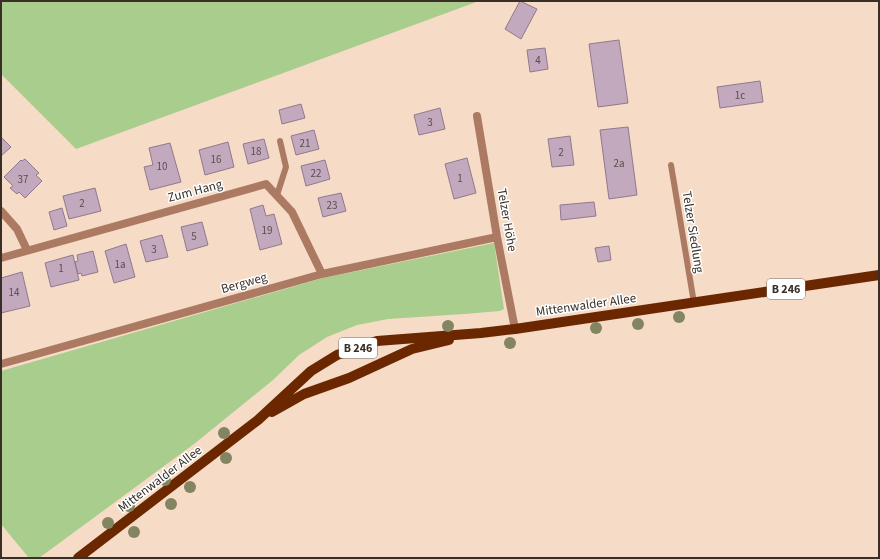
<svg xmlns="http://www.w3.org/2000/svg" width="880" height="559" font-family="'Source Sans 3',sans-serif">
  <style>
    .green { fill: #a8cd8c }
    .building { fill: #c2a9bd; stroke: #91798d }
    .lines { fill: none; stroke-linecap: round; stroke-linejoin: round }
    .service { stroke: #ac7a63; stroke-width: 6 }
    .minor { stroke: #ac7a63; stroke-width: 8 }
    .primary { stroke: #6b2800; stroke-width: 10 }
    .tree { fill: #838461 }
    .labels { text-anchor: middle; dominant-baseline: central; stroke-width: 3; stroke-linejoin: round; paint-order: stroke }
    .number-label { font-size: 11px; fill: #5b4e4c }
    .shield { fill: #fff; stroke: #746d68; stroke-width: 1 }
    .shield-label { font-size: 12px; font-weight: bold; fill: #392f27 }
    .street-label { font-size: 13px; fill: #392f27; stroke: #fff }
  </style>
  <rect width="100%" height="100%" fill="#f6dbc6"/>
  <path class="green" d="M1,1H479L76,149L1,74Z
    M494,243L504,309L500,311L464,314L388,319L357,325L327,337L299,355L273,380L194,444L39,558H29L1,524V371L323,278Z"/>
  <path class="building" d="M520,1L537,9L521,39L505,29Z
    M619,40L628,103L598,107L589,44Z
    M545,48L548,69L530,72L527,50Z
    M760,81L763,102L720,108L717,87Z
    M301,104L305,118L282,124L279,110Z
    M440,108L445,129L419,135L414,115Z
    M628,127L637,195L609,199L600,130Z
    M314,130L319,149L296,155L291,136Z
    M570,136L574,165L552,167L548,139Z
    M1,137L11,147L1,156Z
    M264,139L269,158L248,164L243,144Z
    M228,142L234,167L205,175L199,150Z
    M170,143L181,182L150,190L144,167L153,165L149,148Z
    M467,158L476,193L454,199L445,164Z
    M25,159L39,173L36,175L42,181L25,198L19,192L17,194L10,188L13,186L4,177L21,160L22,161Z
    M325,160L330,179L306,186L301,166Z
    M95,188L101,211L69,219L63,196Z
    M341,193L346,211L323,217L318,198Z
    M594,202L596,216L561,220L560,205Z
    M263,205L266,216L274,214L282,244L260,250L250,209Z
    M62,208L67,226L54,230L49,212Z
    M202,222L208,245L187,251L181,227Z
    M162,235L168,257L146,262L140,241Z
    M126,244L135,277L114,283L105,251Z
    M609,246L611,260L598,262L595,248Z
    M93,251L98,272L82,276L81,273L78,274L75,262L78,261L77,255Z
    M73,255L79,280L51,287L45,263Z
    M22,272L30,306L1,313V278Z"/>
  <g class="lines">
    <path class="service" d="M671,165L694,303
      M277,195L286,167L280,141"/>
    <path class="minor" d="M477,116L497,237L515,329
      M1,211L17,229L27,250
      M1,258L266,184L292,212L322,274
      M1,364L322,274L497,237"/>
    <path class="primary" d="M272,412L304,394L349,378L412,349L449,340
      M78,558L258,420L311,371L337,355L377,341L481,333L515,329L879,275"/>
  </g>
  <g class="tree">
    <circle cx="679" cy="317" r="6"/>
    <circle cx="638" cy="324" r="6"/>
    <circle cx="448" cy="326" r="6"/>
    <circle cx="596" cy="328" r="6"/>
    <circle cx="510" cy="343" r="6"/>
    <circle cx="224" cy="433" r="6"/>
    <circle cx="226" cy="458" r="6"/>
    <circle cx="165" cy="480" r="6"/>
    <circle cx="190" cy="487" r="6"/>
    <circle cx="171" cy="504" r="6"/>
    <circle cx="129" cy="506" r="6"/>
    <circle cx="108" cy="523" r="6"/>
    <circle cx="134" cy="532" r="6"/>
  </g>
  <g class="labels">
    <g class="number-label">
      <text x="538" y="60">4</text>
      <text x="740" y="95">1c</text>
      <text x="430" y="122">3</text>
      <text x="305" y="143">21</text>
      <text x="256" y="151">18</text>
      <text x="561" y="152">2</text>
      <text x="216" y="159">16</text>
      <text x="619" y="163">2a</text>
      <text x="162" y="166">10</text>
      <text x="316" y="173">22</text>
      <text x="460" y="178">1</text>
      <text x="23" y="179">37</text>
      <text x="82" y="203">2</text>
      <text x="332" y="205">23</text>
      <text x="267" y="230">19</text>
      <text x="194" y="236">5</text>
      <text x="154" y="249">3</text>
      <text x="120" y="264">1a</text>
      <text x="61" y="268">1</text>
      <text x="14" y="292">14</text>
    </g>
    <g class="shield">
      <rect x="767" y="279" width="38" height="20" rx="3"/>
      <rect x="339" y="338" width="38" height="20" rx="3"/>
    </g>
    <g class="shield-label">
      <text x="786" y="289">B 246</text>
      <text x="358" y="348">B 246</text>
    </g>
    <g class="street-label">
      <text transform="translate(195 191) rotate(-15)">Zum Hang</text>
      <text transform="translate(507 220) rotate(80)">Telzer Höhe</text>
      <text transform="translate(693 232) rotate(81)">Telzer Siedlung</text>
      <text transform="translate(244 283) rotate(-16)">Bergweg</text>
      <text transform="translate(586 305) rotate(-8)">Mittenwalder Allee</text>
      <text transform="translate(160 479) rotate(-37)">Mittenwalder Allee</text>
    </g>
  </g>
  <rect width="880" height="559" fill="none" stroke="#392f27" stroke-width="4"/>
</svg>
